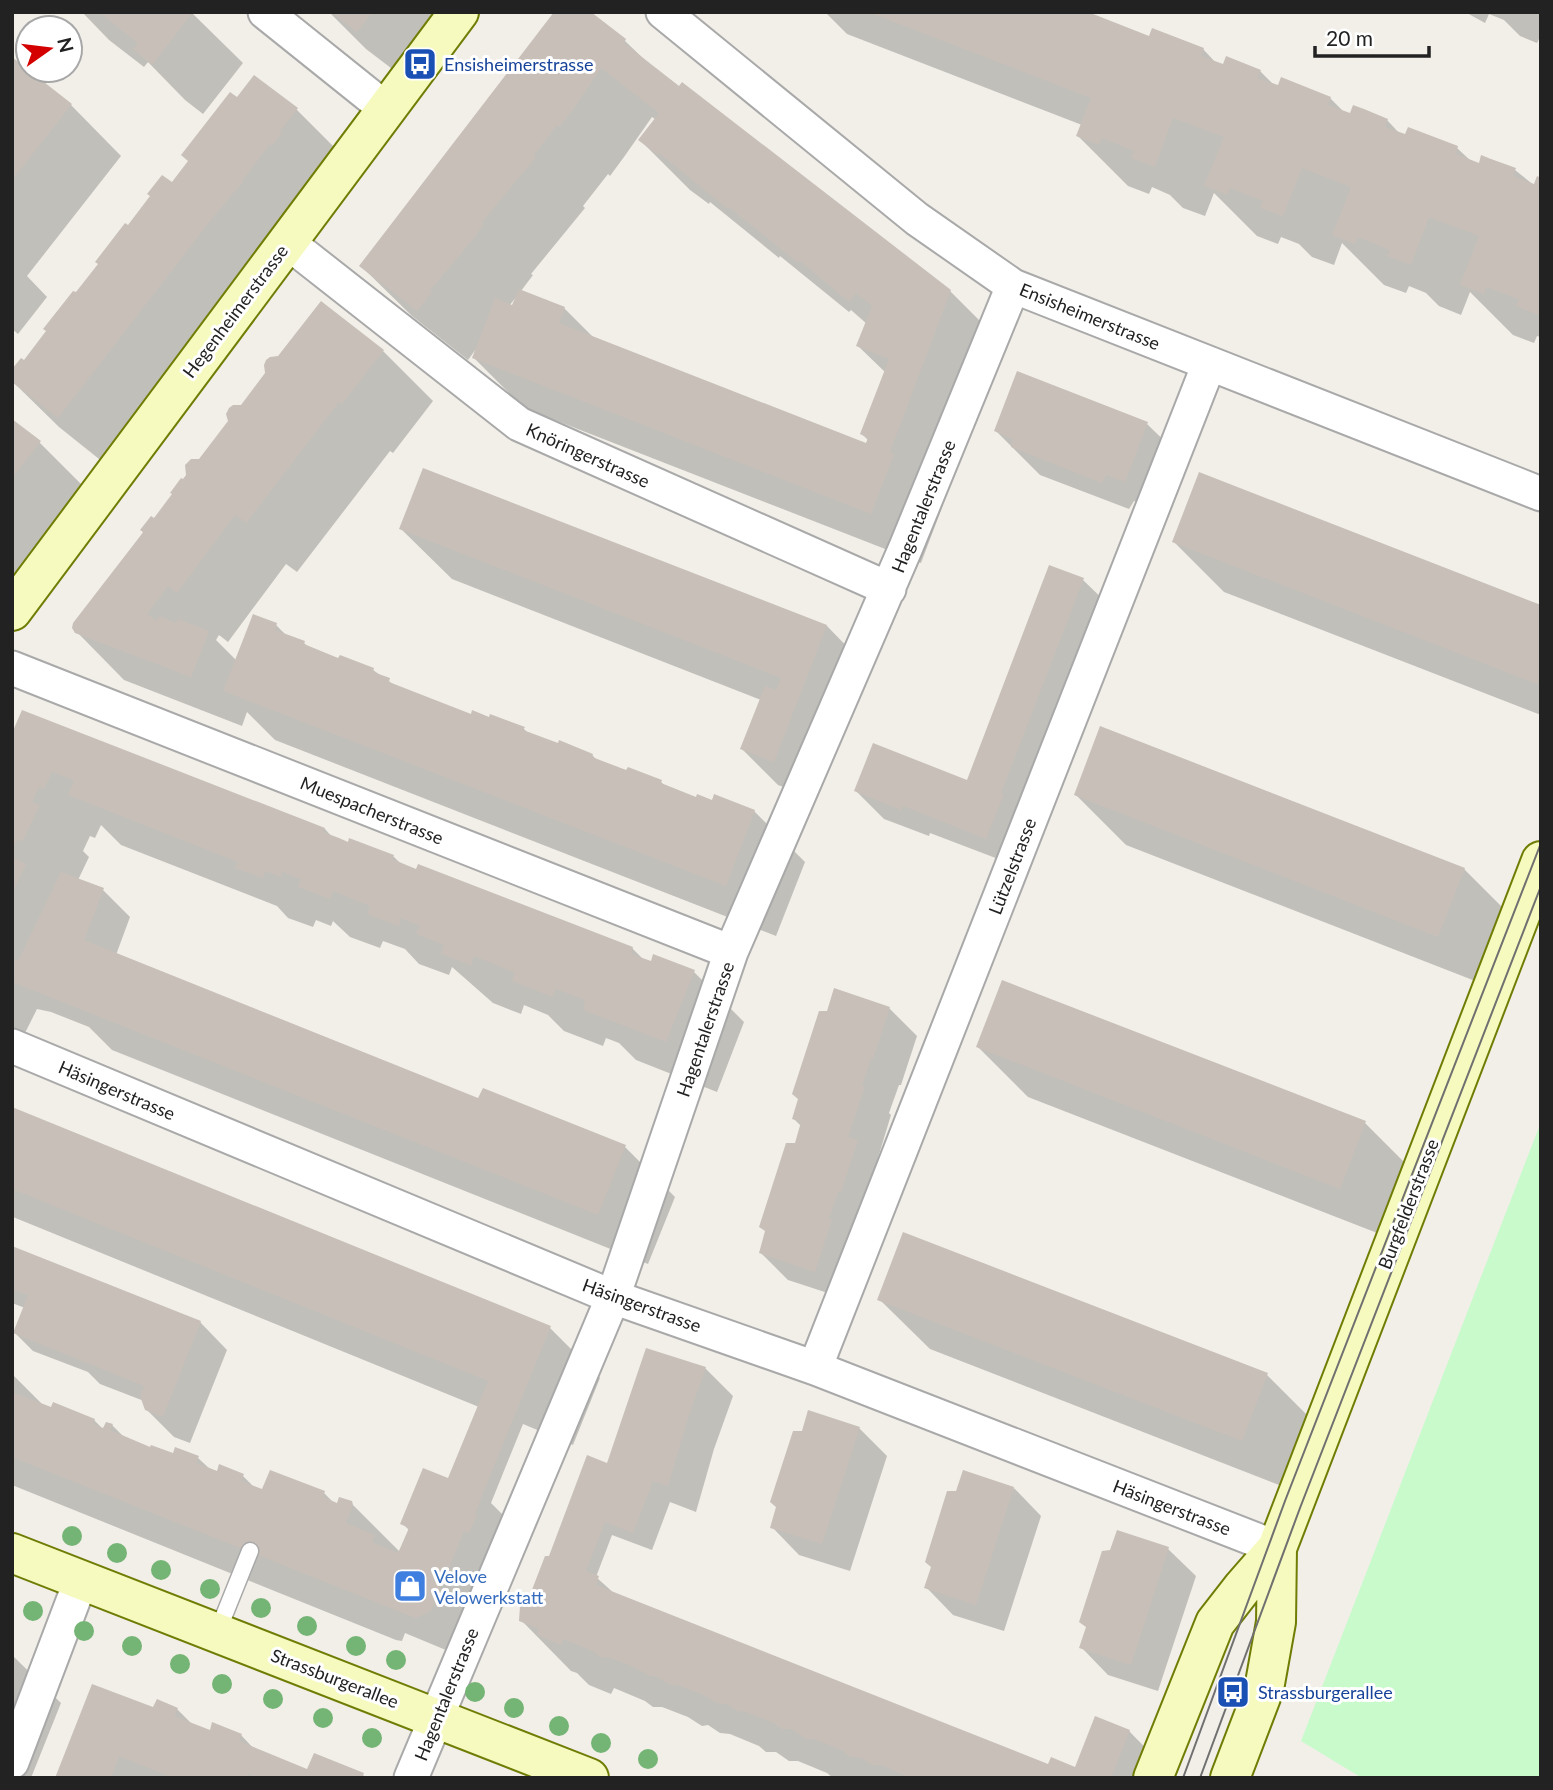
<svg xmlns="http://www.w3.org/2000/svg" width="1553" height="1790" font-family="Lato,sans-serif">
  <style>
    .park { fill: #c8facc }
    .shadow { fill: #0003; fill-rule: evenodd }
    .building { fill: #c7bfb8 }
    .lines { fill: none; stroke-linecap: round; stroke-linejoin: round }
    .lane-casing { stroke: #a9a9a9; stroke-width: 19 }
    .street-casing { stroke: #a9a9a9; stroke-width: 37 }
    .secondary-casing { stroke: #707d05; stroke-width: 42 }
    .lane { stroke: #fff; stroke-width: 16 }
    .street { stroke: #fff; stroke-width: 33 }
    .secondary { stroke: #f7fabf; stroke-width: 38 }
    .tram { stroke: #707070; stroke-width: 2 }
    .tree { fill: #74b475 }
    .labels { text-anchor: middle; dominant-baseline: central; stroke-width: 6; stroke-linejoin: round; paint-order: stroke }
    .transit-label { font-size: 18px; fill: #164399; stroke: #fff; text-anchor: start }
    .street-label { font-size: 18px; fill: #222; stroke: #fff }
    .shop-label { font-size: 18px; fill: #366cbe; stroke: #fff; text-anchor: start }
  </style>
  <rect width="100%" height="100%" fill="#f2efe9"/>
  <path class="park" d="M1541,1122V1778H1362L1301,1741Z"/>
  <path class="shadow" d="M82,12H191L243,63L203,114L185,100L148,62L144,67L109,40Z
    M329,12H461L408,81L366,49Z
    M588,12L625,41L648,63L950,291L1001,342L940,502L943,505L921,563L524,408L474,358L476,349L468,360L412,316L361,266ZM652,117L656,120L640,140L690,190L709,204L710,202L779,258L780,256L849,312L851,310L867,324L858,346L886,373L862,434L869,441L867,445L595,339L564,308L521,291L533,275L531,274L585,208L583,206L608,174L610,176L624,157ZM517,296L513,307L509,306Z
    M825,12H1083L1150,38L1203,49L1217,64L1260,71L1274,85L1330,98L1345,113L1387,120L1401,135L1457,148L1472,162L1515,170L1535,186L1541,180V337L1537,336L1534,343L1513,335L1470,292L1461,315L1439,306L1426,293L1409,286L1406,293L1384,285L1342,243L1334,265L1312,257L1299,244L1281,237L1278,244L1257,236L1214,193L1205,216L1183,208L1170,195L1152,187L1149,194L1128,186L1078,136L1082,125L847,34Z
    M1465,12H1541V35L1537,43L1520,36L1504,20L1489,14L1485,23Z
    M12,59L71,105L121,156L27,276L47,297L18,334L12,329Z
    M237,100L296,109L347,160L109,467L59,427L12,381L128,227L172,184Z
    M383,351L433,401L393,453L390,451L297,572L286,564L228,642L219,635L216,640L237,661L276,625L288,637L304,643L310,649L373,670L397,687L472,716L524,729L529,734L592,755L598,761L661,782L667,788L697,799L754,811L805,862L776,936L275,740L247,712L242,726L124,680L74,629L242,407Z
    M12,422L39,442L90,493L12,593Z
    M1147,424L1175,451L1152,509L1134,501L1129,509L1040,475L996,431Z
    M401,529L827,626L862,662L810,797L778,785L742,749L761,700L452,579Z
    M1174,542L1541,607V715L1224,592Z
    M1050,567L1083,580L1111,607L1014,865L930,833L929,836L884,819L856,791L968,783Z
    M23,712L325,829L333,838L393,856L401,864L632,948L645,961L694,972L744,1022L717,1092L636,1060L619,1043L606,1038L603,1046L564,1031L548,1015L524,1005L521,1014L493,1003L452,967L449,975L419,964L405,949L383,941L380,948L350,937L333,921L331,926L316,920L313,927L288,918L277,906L121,845L101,825L95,838L90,836L83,851L89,857L78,880L103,890L130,917L116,955L479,1100L625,1147L675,1197L648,1264L112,1050L89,1027L51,1012L37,1009L22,1039L12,1034V736Z
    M1076,795L1464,869L1514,919L1488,986L1126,845Z
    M889,1008L917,1036L901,1085H899L889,1113L891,1115L877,1161L884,1169L843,1298L788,1280L761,1253L802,1127L794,1119Z
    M978,1047L1365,1123L1415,1173L1390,1238L1028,1097Z
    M12,1109L550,1328L600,1378L573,1445L523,1424L491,1503L518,1530L453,1653L405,1633L402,1641L396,1640L12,1485V1374L45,1407L94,1420L104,1430L112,1425L125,1438L174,1456L176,1449L198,1458L211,1470L243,1476L255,1488L263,1491L324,1493L335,1504L351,1503L401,1553L410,1531L402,1523L449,1481L479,1407L13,1217Z
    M12,1248L200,1322L227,1350L190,1443L174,1437L146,1409L144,1401L100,1384L88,1372L33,1351L15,1333L25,1308L12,1303Z
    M879,1299L1267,1375L1317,1425L1292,1490L930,1349Z
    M705,1368L733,1396L714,1449L696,1512L670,1502L652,1550L612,1535L596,1577L616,1595L1050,1766L1076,1769L1129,1731L1175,1778H833L827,1773L798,1761H789L776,1752H766L759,1746L730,1734L720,1733L708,1725L702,1726L688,1717L662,1707H653L645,1701L614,1688L611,1694L589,1685L577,1673L571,1671L521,1620L529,1601L557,1562L608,1465Z
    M809,1412L860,1429L887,1456L850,1571L799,1555L772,1527Z
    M1014,1488L1041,1516L1004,1631L953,1615L926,1587Z
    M1168,1549L1196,1576L1158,1691L1108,1675L1081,1647Z
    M12,1655L61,1703L31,1778H12Z
    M154,1709H177L192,1724L211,1732L241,1735L255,1750L308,1771L363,1775L366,1778H57Z"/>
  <path class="building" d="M99,12H193L152,65L133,49L138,43Z
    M331,12H372L357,32Z
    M554,12H591L626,39L624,43L679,86L682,82L951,290L890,452L894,454L871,514L472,358L495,298L512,305L519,289L565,307L559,323L866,443L868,438L860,434L889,359L856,346L872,306L856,293L849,302L800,261L798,263L729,207L728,209L659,153L658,155L638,140L659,113L601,68L574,108L559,127L557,125L534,155L536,157L482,222L484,224L470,243L430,290L432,292L417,311L359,266Z
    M868,12H1088L1149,36L1152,28L1204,48L1201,56L1223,64L1226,56L1261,70L1257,78L1278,85L1281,77L1331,97L1328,105L1350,113L1353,105L1364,109L1388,119L1385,127L1405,134L1408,127L1458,146L1456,154L1479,163L1481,155L1491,159L1516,168L1513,176L1534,184L1537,176L1541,178V310L1539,315L1516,306L1519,299L1486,287L1484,294L1460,285L1479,236L1429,217L1411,265L1387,256L1390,250L1358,237L1355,244L1332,235L1351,187L1302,168L1283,216L1260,208L1263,201L1230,188L1228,195L1204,186L1224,137L1173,118L1155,167L1131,158L1134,151L1102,138L1099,145L1076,136L1091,98Z
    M12,57L72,104L12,180Z
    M254,75L298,108L281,130L279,132L282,133L272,146L270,144L242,181L243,182L214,216L58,418L12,382V369L21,358L24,360L46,331L43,329L73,291L76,292L98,264L95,262L125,223L128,225L150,196L147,194L162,175L172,182L188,161L181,155L230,92L237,97Z
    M321,301L384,350L342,404L339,402L246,523L235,515L177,593L168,586L147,614L157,621L159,616L176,623L178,619L209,631L191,677L75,633L72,628L73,623L141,535L143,532L140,530L151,516L154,518L172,494L170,493L181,478L183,479L186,475L185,465L191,459H199L228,421L226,414L229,408L233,405H241L265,373L264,365L266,360L270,357L278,356Z
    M1017,371L1148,422L1125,482L1106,475L1102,483L1011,447L1013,439L994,431Z
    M12,419L41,441L12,478Z
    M423,468L827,625L774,762L740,749L765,686L776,690L781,678L399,529Z
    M1199,472L1541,605V673L1537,684L1172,542Z
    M1049,565L1084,578L1001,793L1004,794L986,839L903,806L901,810L854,791L873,743L967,780Z
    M253,614L277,623L275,630L305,641L304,644L338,658L340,655L374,668L373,672L390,678L389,682L471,714L472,710L489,717L490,714L525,727L523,730L558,743L559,740L593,754L592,757L626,770L628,767L662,780L661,783L696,797L697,794L712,800L714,794L755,810L726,886L223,691Z
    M22,710L325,828L323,832L339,838L348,842L349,838L394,855L392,859L416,869L418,864L633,947L631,954L651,961L653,954L695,970L666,1042L583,1010L585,1000L556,989L552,997L512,981L515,973L501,967L474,956L471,965L441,954L444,945L416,934L420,926L401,918L399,926L367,914L370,906L333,891L330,899L298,887L301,879L282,872L281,877L265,871L263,878L235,868L238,862L68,795L74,780L52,772L44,789L39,787L32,802L40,805L22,842L17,839L12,848V733Z
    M1100,726L1465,868L1438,937L1074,795Z
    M12,857L26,864L12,894Z
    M61,872L104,888L84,940L478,1098L483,1088L626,1145L598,1215L12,982V958L18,961Z
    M1002,980L1366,1121L1340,1189L976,1047Z
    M834,988L890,1007L873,1059L871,1058L862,1086H865L848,1137L858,1140L841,1192L839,1191L835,1200L829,1219H832L815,1272L759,1253L765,1231L759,1227L786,1143H795L801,1122L792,1119L798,1099L792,1094L819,1011H827Z
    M12,1107L551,1326L483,1493L475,1514L477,1515L469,1533L464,1531L431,1611L416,1618L413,1617L12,1457V1392L51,1407L53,1402L95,1419L93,1424L103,1428L106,1422L113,1424L110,1430L150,1447L151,1445L173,1453L175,1447L199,1456L196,1463L207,1467L217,1471L219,1464L244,1474L241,1481L262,1489L270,1470L325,1491L323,1497L337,1503L339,1497L352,1501L353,1505L346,1523L375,1535L372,1542L398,1553L409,1528L400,1524L423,1468L448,1478L488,1381L12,1189Z
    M903,1232L1268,1373L1242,1441L877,1300Z
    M12,1246L201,1321L163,1417L145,1410L140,1396L144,1386L13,1333L28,1295L12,1289Z
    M646,1348L706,1367L687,1421L668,1486L653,1481L633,1533L605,1522L586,1571L599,1576L596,1585L1048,1764L1051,1757L1075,1767L1095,1716L1130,1730L1111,1778H910L882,1765H872L862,1758L849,1756L842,1750L814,1739H806L792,1729H782L774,1723L746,1712L737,1711L729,1705L714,1702L706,1696L678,1685L668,1684L656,1676H651L627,1664L610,1658L600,1657L593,1651L563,1639L561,1645L537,1635L539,1629L519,1621L520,1606L528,1600L545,1556H549L587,1455L607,1463Z
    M808,1410L860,1427L822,1544L770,1528L776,1507L770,1502L793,1431H802Z
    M963,1470L1014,1487L976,1605L924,1588L931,1567L925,1562L947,1491H956Z
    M1117,1530L1169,1547L1131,1665L1079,1648L1086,1627L1079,1622L1102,1551L1110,1550Z
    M92,1684L153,1707L157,1699L178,1708L174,1716L210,1730L212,1722L242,1734L239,1741L307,1769L314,1753L364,1773L362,1778H259L249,1774L247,1778H167L168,1776L119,1756L111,1778H55Z"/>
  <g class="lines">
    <defs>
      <path id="lane" d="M217,1633L250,1551"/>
      <path id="street" d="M265,12L386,109
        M663,12L917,219L1013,286L1541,494
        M286,241L519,424L889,589
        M12,668L731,952
        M12,1046L613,1297L815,1368L1277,1548
        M815,1368L1209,364
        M12,1762L81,1580
        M411,1778L613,1297L731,952L906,547L1013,286"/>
      <path id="secondary" d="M12,611L459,12
        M12,1553L589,1778
        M1153,1778L1215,1623L1243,1587L1277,1548L1541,861
        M1230,1778L1264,1689L1276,1622L1277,1548"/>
    </defs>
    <use href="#lane" class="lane-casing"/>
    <use href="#street" class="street-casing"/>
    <use href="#secondary" class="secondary-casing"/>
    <use href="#lane" class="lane"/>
    <use href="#street" class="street"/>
    <use href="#secondary" class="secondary"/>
    <path class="tram" d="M1183,1778L1285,1501L1541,843
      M1200,1778L1300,1508L1541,886"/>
  </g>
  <g class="tree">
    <circle cx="72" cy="1536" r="10"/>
    <circle cx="117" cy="1553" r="10"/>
    <circle cx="161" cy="1570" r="10"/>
    <circle cx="210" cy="1589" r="10"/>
    <circle cx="261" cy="1608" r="10"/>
    <circle cx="33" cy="1611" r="10"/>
    <circle cx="307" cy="1626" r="10"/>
    <circle cx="84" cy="1631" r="10"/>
    <circle cx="132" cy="1646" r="10"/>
    <circle cx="356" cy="1646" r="10"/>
    <circle cx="396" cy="1660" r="10"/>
    <circle cx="180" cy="1664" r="10"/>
    <circle cx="222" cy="1684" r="10"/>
    <circle cx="475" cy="1692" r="10"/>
    <circle cx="273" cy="1699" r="10"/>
    <circle cx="514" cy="1708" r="10"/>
    <circle cx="323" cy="1718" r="10"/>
    <circle cx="559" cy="1726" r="10"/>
    <circle cx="372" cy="1738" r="10"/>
    <circle cx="601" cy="1743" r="10"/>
    <circle cx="648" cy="1759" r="10"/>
  </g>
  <defs>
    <symbol id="bus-square" viewBox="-11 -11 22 22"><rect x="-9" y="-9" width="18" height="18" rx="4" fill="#1a4fb4" stroke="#fff"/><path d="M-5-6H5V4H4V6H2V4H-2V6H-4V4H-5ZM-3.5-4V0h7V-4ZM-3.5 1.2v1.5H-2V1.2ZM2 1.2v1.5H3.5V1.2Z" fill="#fff"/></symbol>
    <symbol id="shop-square" viewBox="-11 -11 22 22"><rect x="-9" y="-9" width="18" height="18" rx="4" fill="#3f7fe0" stroke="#fff"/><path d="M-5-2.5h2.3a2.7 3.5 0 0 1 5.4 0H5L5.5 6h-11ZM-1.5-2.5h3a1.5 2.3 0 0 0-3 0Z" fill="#fff"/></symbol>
  </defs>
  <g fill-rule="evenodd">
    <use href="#bus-square" x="401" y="45" width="38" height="38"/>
    <use href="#shop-square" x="391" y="1567" width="38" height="38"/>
    <use href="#bus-square" x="1214" y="1673" width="38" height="38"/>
  </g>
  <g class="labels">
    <g class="transit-label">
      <text x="444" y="64">Ensisheimerstrasse</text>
      <text x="1258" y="1692">Strassburgerallee</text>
    </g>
    <g class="street-label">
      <text transform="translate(235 311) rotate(-53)">Hegenheimerstrasse</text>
      <text transform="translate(1090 316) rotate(22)">Ensisheimerstrasse</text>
      <text transform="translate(588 455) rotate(24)">Knöringerstrasse</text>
      <text transform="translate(923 506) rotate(-68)">Hagentalerstrasse</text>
      <text transform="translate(372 810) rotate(22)">Muespacherstrasse</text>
      <text transform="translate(1012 866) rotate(-69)">Lützelstrasse</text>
      <text transform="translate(705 1029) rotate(-71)">Hagentalerstrasse</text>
      <text transform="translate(117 1090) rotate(23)">Häsingerstrasse</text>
      <text transform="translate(1408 1204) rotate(-69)">Burgfelderstrasse</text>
      <text transform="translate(642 1305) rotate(20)">Häsingerstrasse</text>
      <text transform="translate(1172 1507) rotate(21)">Häsingerstrasse</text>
      <text transform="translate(335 1678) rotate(21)">Strassburgerallee</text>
      <text transform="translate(446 1694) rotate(-68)">Hagentalerstrasse</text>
    </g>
    <g class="shop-label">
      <text x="434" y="1576">Velove<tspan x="434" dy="21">Velowerkstatt</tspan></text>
    </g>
  </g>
  <rect width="1553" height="1790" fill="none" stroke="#222222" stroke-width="28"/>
  <g transform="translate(49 49) rotate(76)"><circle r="33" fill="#ffffff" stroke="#a7a7a7" stroke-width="2"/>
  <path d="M0-5L12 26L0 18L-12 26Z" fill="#d40000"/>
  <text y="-10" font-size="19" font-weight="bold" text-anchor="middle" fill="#222222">N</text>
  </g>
  <path d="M1315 46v10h114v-10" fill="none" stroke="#222222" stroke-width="3.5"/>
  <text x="1326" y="46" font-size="21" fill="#222222" stroke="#ffffff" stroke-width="5" paint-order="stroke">20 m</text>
</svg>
